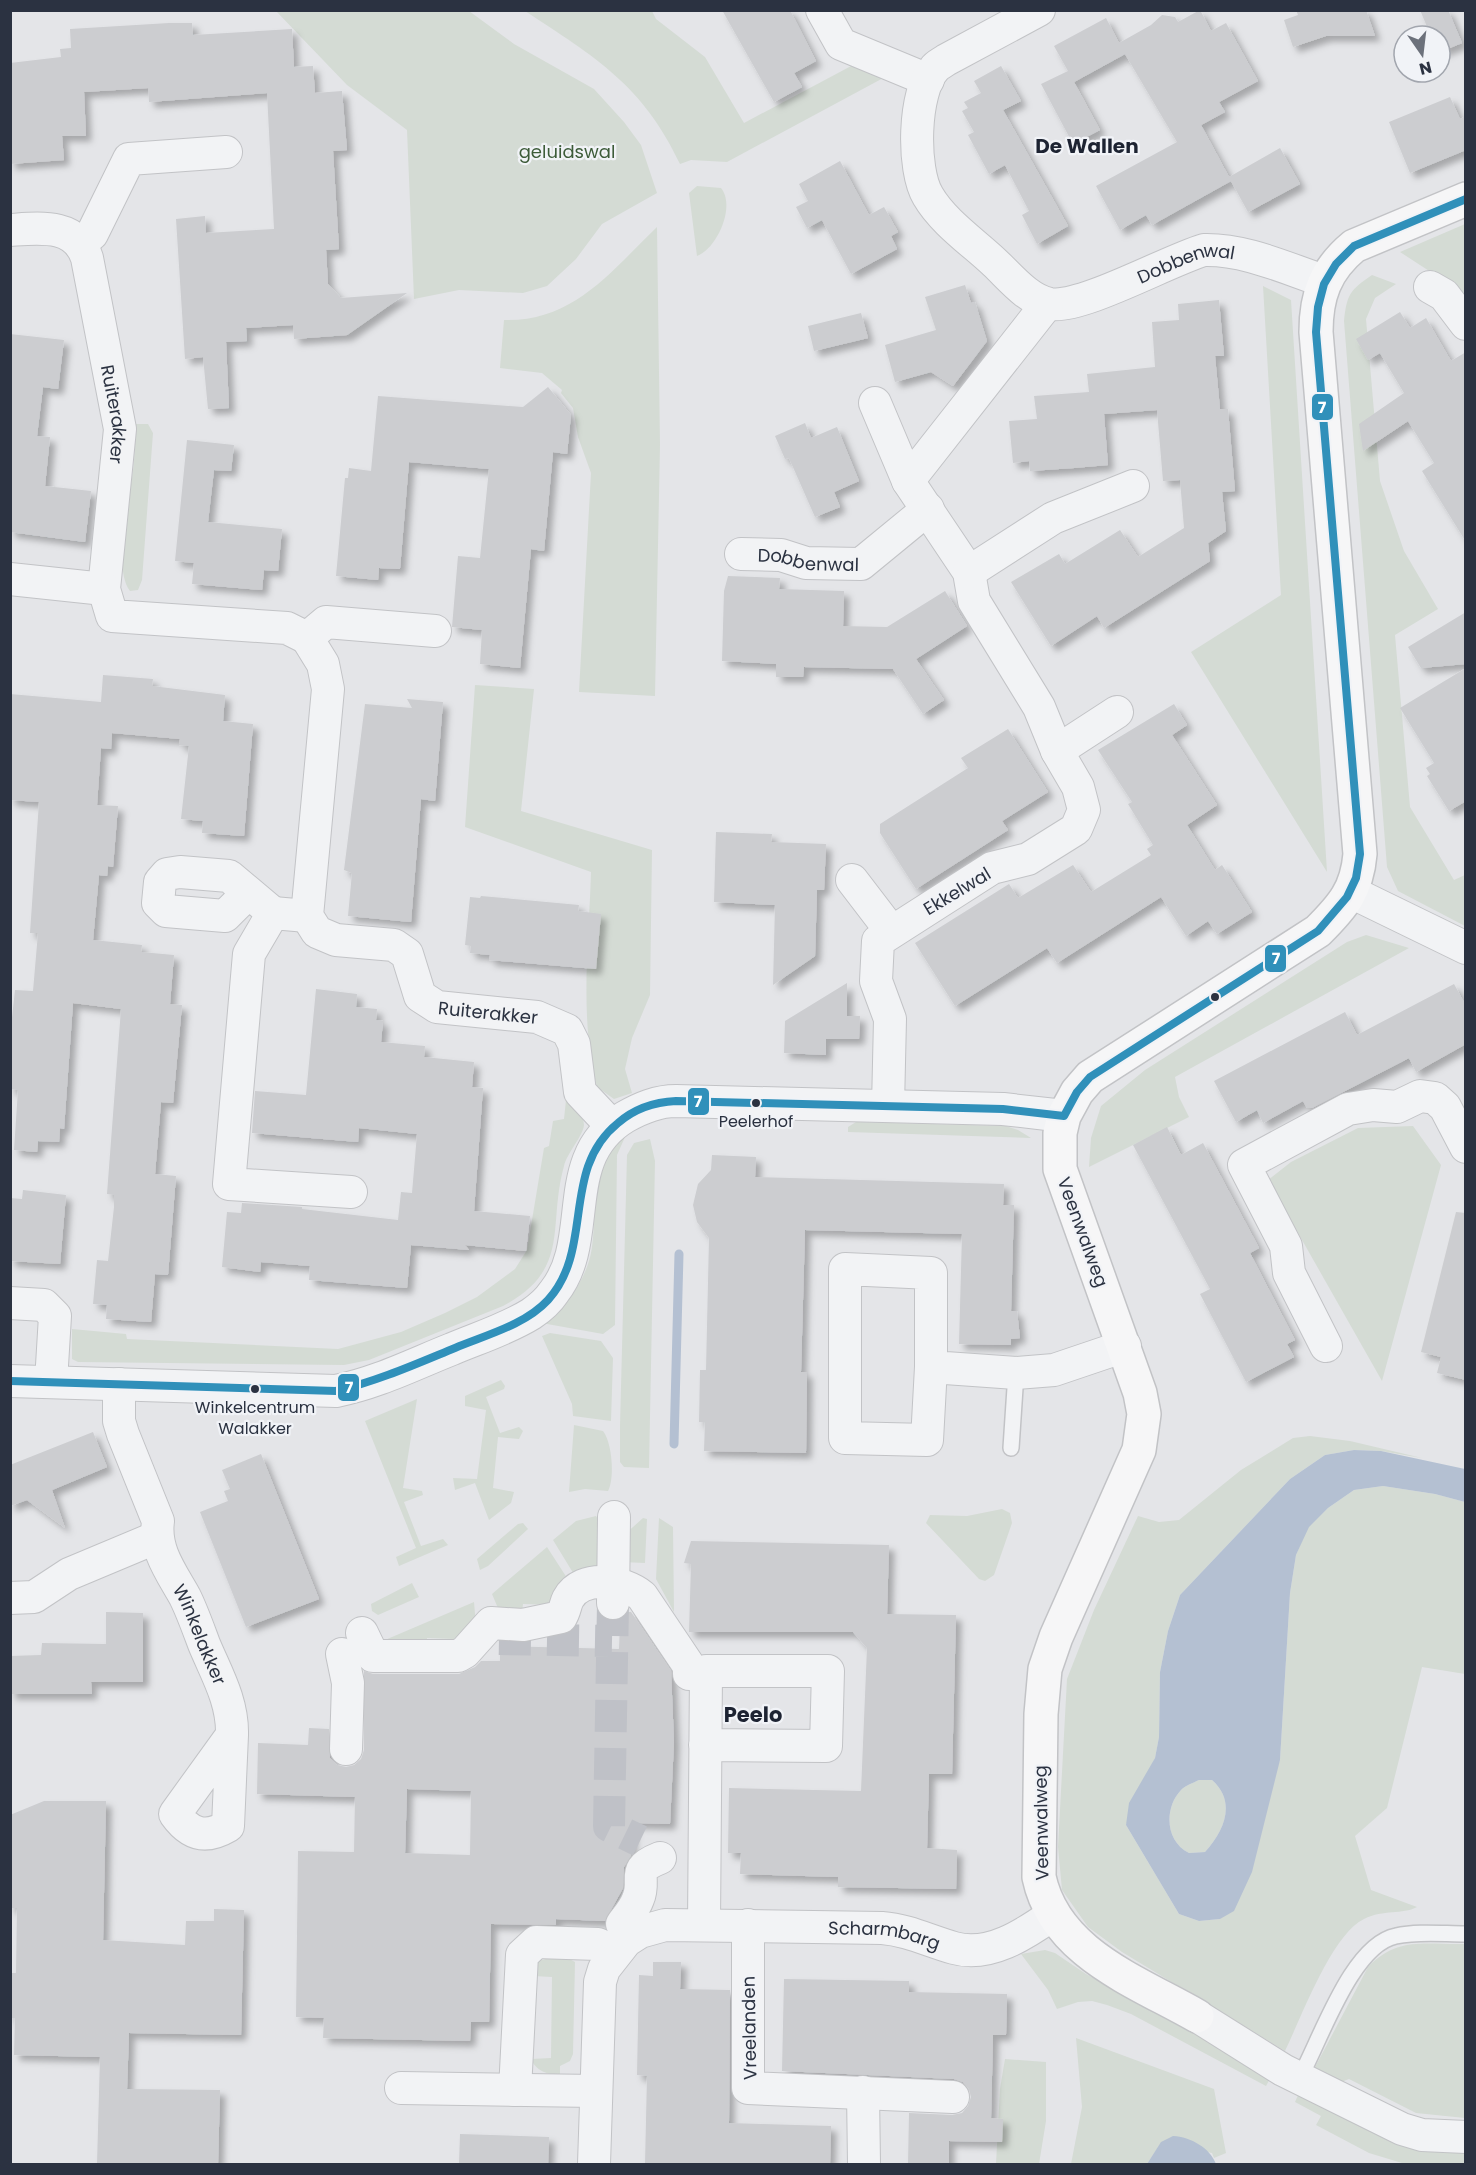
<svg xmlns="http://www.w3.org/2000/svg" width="1476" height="2175" font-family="Poppins,sans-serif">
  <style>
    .green { fill: #d4dbd4 }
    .water { fill: #b4c0d2; fill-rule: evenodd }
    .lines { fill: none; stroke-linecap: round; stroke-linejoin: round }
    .stream { stroke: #b4c0d2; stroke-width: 9 }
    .building { fill: #cccdd0; fill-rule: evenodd; filter: url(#shadow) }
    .street-tunnel { stroke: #bfc1c7; stroke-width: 32; stroke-dasharray: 32 16; stroke-linecap: butt }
    .lane-casing { stroke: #c2c3c6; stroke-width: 18 }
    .street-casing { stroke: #c2c3c6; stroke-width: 34 }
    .secondary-casing { stroke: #c2c3c6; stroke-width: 36 }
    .lane { stroke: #f2f3f5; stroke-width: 15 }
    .street { stroke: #f2f3f5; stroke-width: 32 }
    .secondary { stroke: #f6f6f7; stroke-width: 33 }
    .bus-1-casing { stroke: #f1f3f7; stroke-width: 12 }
    .bus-1 { stroke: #3090ba; stroke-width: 8 }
    .bus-dot { fill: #2b3241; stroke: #f1f3f7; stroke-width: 2 }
    .labels { text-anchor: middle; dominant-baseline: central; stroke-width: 4.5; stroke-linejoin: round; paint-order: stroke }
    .bus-label { font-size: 16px; fill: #2b3241; stroke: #f1f3f7 }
    .park-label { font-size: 18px; fill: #3d5c39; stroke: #f1f3f7 }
    .street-label { font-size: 18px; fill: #2b3241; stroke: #f1f3f7 }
    .neighbourhood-label { font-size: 20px; font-weight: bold; fill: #1d2332; stroke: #f1f3f7 }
    .quarter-label { font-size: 21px; font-weight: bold; fill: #1d2332; stroke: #f1f3f7 }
    .line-badge { stroke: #f1f3f7; stroke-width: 2 }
    .badge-label { font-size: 16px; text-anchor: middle; font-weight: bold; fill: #fff }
  </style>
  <defs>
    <filter id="shadow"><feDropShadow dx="5.5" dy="5.5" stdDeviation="3" flood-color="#0004"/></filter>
  </defs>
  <rect width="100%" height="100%" fill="#e4e5e8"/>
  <path class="green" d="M276,11H469L514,44L594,89L624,122L641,145L657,193L602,224L576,259L547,286L523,293L459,290L414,299L407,130L347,85Z
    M525,11H652L656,19L705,57L744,123L853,65L887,76L727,162L691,160L680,164C643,85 595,57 525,11Z
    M697,186L721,188C736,206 717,249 697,256L689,193Z
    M1465,224V292L1463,293L1400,252Z
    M657,227L660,445L655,696L579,692L591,473L578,437L573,408L561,393L562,390L542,373L500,368L504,320C574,322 611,271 657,227Z
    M1372,275L1396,284L1375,298L1366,319L1380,481L1404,551L1438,609L1395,635L1410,807L1454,880L1465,875V926L1398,891L1387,867L1344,321C1347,294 1350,290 1372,275Z
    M1263,286L1291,300L1327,872L1191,652L1281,595Z
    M134,424H148L153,433L142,580L138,590L130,591C111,566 132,493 134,461C135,449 135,436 134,424Z
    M475,685L534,689L521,811L652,850L650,995L632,1038L625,1069L632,1093L614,1099L597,1087C579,1018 589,943 591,872L465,827Z
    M1366,935L1409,948L1175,1077L1179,1097L1189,1117L1089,1167L1091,1138L1101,1106L1145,1070L1347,942Z
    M566,1100C573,1107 584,1114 584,1125C583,1136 567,1153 564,1166C547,1227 572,1269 503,1306L369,1360L344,1365L78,1362L72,1359V1329L126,1334L127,1339L338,1349L401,1332L445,1313L477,1297L515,1269L527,1250L544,1148L549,1146L553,1121L564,1119Z
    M856,1122L1006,1126L1018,1130L1031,1138L848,1132V1127Z
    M1413,1126L1441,1165L1382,1381L1268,1180L1291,1162L1358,1128Z
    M625,1137L617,1155L615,1325L603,1334L547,1324L544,1323C568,1305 588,1277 592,1247C598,1206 587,1166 625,1137Z
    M650,1139L655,1161L649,1468L624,1467L620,1462V1426L627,1155L634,1143Z
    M550,1333L601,1341L613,1358L611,1421L573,1416L572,1404L542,1336Z
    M501,1380L505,1386L504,1389L486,1397L500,1433L519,1427L523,1431L519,1439L498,1437L493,1488L514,1492L511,1503L489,1520L475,1483L455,1490L453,1478L477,1479L486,1410L465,1406V1396Z
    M417,1399L403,1488L422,1491L423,1495L404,1502L421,1546L443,1539L448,1545L399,1566L396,1557L416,1548L365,1421Z
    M574,1425L603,1431C612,1442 615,1478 608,1491L585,1489L569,1492Z
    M1310,1436L1350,1441L1422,1458L1381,1451L1354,1450L1325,1455L1290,1479L1180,1595L1168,1631L1160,1672L1159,1737L1155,1758L1126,1825L1179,1914L1199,1921L1220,1919L1280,1760L1290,1593L1296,1555L1308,1527L1328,1508L1354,1490L1383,1486L1435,1494L1465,1502V1674L1422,1667L1387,1808L1355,1836L1371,1890L1417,1907C1402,1915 1384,1909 1364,1919C1332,1934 1301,2018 1285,2051L1122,1952L1088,1927L1062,1890L1058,1847L1067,1679L1094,1610L1138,1516L1159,1522L1179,1520L1241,1470L1293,1438Z
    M1002,1509L1010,1513L1012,1523L994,1575L985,1581L979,1579L926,1523L930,1515L967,1516Z
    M596,1516L605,1530L600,1566L575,1576L553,1540L576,1521Z
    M643,1518L647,1519L645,1563L623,1562V1536Z
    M659,1518L673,1527L674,1612L656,1579Z
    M523,1523L528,1529L488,1566L480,1570L477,1559L518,1524Z
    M547,1547L569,1581L555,1605L523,1604L521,1620H503L492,1594Z
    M412,1583L419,1597L378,1615L372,1611L371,1604Z
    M474,1602L476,1626L463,1630L454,1639L427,1638V1648L385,1640Z
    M1199,1780H1212C1237,1802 1224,1831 1205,1852L1189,1853C1165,1841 1164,1808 1181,1790C1186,1785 1193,1783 1199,1780Z
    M1465,1944V2118L1416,2113L1349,2079L1336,2084L1313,2071L1368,1967C1398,1936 1425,1945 1465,1944Z
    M1045,1950L1055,1953L1086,1974L1272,2075L1266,2086L1131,2014L1107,2005L1092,2001L1078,2002L1057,2009L1048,1990L1021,1954Z
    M562,1955L575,1962L573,2054L570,2061L560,2066V2075C547,2074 537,2072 531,2059L551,2058L552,1977L533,1976L538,1961Z
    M1076,2038L1214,2089L1226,2153L1214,2158L1212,2153L1161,2143L1147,2164H1071L1082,2107Z
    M1005,2059L1046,2062V2121L1039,2164H996L1000,2089Z
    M1300,2091L1395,2142L1425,2151L1465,2153V2164L1402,2163L1369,2153L1316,2125L1321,2116L1295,2102Z"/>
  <path class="water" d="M1354,1450L1381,1451L1465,1469V1502L1435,1494L1383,1486L1354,1490L1328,1508L1309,1527L1296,1555L1290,1593L1280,1760L1252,1872L1234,1911L1220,1919L1199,1921L1179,1914L1126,1825L1129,1803L1155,1758L1159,1737L1160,1672L1168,1631L1180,1595L1290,1479L1325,1455ZM1199,1780H1212C1237,1802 1224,1831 1205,1852L1189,1853C1165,1841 1164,1808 1181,1790C1186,1785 1193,1783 1199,1780Z
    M1173,2136C1191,2137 1210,2148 1216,2164H1147L1161,2142Z"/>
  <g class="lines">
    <path class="stream" d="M674,1444L679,1254"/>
  </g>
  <path class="building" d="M722,10H790L816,61L794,73L802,87L774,102Z
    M1200,10L1211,31L1226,23L1258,81L1219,102L1225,112L1201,125L1229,177L1280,148L1300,184L1248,212L1231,181L1152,225L1146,215L1120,230L1096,186L1177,142L1125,54L1074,82L1100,130L1073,144L1041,84L1068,71L1054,46L1106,18L1119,43L1151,25L1162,15L1175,17L1178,22Z
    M1296,10H1366L1375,36H1326L1293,47L1284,20L1298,15Z
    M1420,10H1448L1462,43L1440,52V36H1412L1428,29Z
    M169,23H192L193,35L292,29L294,67L313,66L315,93L342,91L347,150L333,151L339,249L326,250L328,284L341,298L407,293L347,335L294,339L293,325L246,328L247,341L226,342L229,408L208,409L203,357L185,359L176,219L205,216L206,233L274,229L267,93L149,102L148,88L84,92L86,136H62L64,160L10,164V63L61,57L60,49L71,48L70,29Z
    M1001,66L1021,101L1003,110L1068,226L1037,244L1022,215L1029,211L1005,165L989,174L968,135L974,132L962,111L968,108L964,102L981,93L974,81Z
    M1450,97L1460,119L1466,116V150L1410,173L1389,122Z
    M840,161L869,215L884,207L898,232L891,236L897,249L851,274L822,220L807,228L796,207L808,201L799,184Z
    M965,285L971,303L975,302L987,341L953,386L931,372L895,382L885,345L936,330L925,297Z
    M1219,300L1224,356H1215L1220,409H1228L1235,491L1222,492L1226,531L1208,543L1210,561L1104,628L1097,616L1051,646L1011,582L1059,554L1065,564L1120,530L1138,557L1184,528L1180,480L1163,481L1157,410L1104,414L1108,465L1074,468L1030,471L1029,461L1013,463L1009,421L1037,419L1034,396L1089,392L1087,374L1155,367L1152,322L1179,320L1178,304Z
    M1400,312L1410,328L1426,318L1451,361L1466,352V542L1422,471L1434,463L1408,421L1363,451L1359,424L1404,393L1380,353L1368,360L1356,339Z
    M861,313L868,338L814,351L808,326Z
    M10,334L64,340L58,389L43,387L37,436L50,437L45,486L91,491L85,542L10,532Z
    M548,387L571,415L567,454L553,452L544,551L531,549L520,668L480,664L482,630L452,627L458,556L480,558L489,469L409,462L400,569L379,568L378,580L336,576L345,478H348L349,468L371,471L378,396L523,407Z
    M805,423L811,438L837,427L859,481L834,492L840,507L815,517L789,458L785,459L775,436Z
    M187,440L234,445L231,471L214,470L208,522L282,529L278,571L264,570L262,590L192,584L194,563L175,561Z
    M728,576L780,578L779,589L844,591L843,626L887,627L945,591L967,626L916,659L944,700L923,714L893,669L804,667L803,677H776V664L722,661L724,591Z
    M1466,612V664L1421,668L1408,647Z
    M1466,668V801L1449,811L1427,776L1430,774L1426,768L1434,763L1400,708Z
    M103,675L153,679L152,686L225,695L223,721L253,724L244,836L202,833L203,821L181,819L189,746L179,745L180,739L112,733L111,749L101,748L97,805L118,806L113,867L108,866L107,876L99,875L93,940L142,945L141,952L174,955L170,1004L182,1005L173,1103L161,1102L155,1174L176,1176L168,1275L155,1274L151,1322L106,1319L107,1305L93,1304L97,1260L108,1261L114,1207V1195L107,1194L121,1009L73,1003L64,1129L60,1128L59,1142L38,1141L37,1152L14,1150L18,1090L10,1089V1036L15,990L33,991L38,933H30L39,802L10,800V694L101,702Z
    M407,699L443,702L435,801L421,799L411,922L348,916L352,873L344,870L365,704L412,708Z
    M1174,704L1187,725L1172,735L1217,805L1187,825L1215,870L1222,865L1252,912L1217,934L1208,921L1186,936L1161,897L1057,963L1047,948L955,1006L915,943L1009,884L1018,898L1073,865L1091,892L1151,855L1147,849L1153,845L1128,804L1132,802L1098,750Z
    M1008,729L1048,792L1002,821L1008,830L916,889L880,833V824L968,768L961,758Z
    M716,832L772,834L771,842L826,844L824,890H817L815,956L773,985L775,905L714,902Z
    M481,896L579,905L578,911L601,914L596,969L489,960L490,955L470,953L471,946L465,945L470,897L480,898Z
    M847,983V1016H860L859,1039H826V1055L784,1053L785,1021Z
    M1454,984L1466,1006V1044L1416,1072L1409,1058L1312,1108H1307L1303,1101L1263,1123L1257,1110L1236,1122L1214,1081L1345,1012L1357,1035Z
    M316,989L357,994L356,1007L377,1009L376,1020L383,1021L381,1042L425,1046L424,1057L474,1062L472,1087L483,1088L474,1211L530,1216L526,1251L465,1245L469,1250L411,1245L407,1288L309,1280L310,1266L261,1262L260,1272L222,1267L227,1212L241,1213L242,1203L302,1207V1209L398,1220L401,1192L412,1193L417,1134L359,1128L358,1142L252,1133L255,1091L306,1095Z
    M1167,1127L1181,1155L1203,1143L1259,1248L1250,1253L1295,1340L1287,1344L1294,1357L1246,1382L1200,1294L1210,1289L1133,1145Z
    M712,1155L756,1157L755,1177L1004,1184L1003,1205H1014L1011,1311H1017L1020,1338L1011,1339V1345L959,1344L962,1234L805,1230L801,1372H807L806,1453L704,1451L705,1422H699L700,1370H706L709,1238L697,1222L693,1205L698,1184L711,1170Z
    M23,1190L66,1195L60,1264L10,1261V1198L22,1199Z
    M1456,1212L1466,1213V1380L1437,1373L1441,1357L1421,1352Z
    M93,1432L107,1467L52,1490L65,1528L27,1500L10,1506V1465Z
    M261,1454L319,1599L246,1627L200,1512L228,1501L224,1491L230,1489L222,1470Z
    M691,1541L889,1545L887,1614L956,1615L952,1774H929L927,1848L957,1850L956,1889L838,1887V1877L740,1874L741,1853H728L729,1788L861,1791L867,1648L853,1632H689L691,1564L684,1563Z
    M106,1612L143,1613V1682H91L92,1694H10V1656L41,1655L42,1643L106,1644Z
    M628,1612H631L671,1671L674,1742L670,1824L632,1823L631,1856L624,1867L623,1888L605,1921L556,1919V1925L491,1924L489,2022H471L470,2041L323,2038L324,2018L296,2017L298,1851L354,1852L355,1797L257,1794L258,1743L308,1745L309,1728L329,1729L330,1758L337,1765L346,1767L354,1765L361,1759L364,1750V1671L373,1674H459L475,1667L481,1661H500V1646L619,1649L620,1624H623V1618ZM407,1789L471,1791L470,1855L405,1853Z
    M44,1801H106L103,1940L185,1945L186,1921H214V1909L244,1910L241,2035L129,2033L127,2089L220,2090L218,2164H97L100,2057L14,2055L15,2018H10V1973H16L17,1908H10V1815Z
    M653,1962H681L680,1989L730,1990L729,2123L831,2126L830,2164H645L647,2076L637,2075L639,1975L653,1976Z
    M784,1979L909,1981V1992L1007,1994L1006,2035H993L991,2118L1003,2119L1002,2142L949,2141V2164H908L909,2113L952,2115L962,2113L968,2106L971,2097L969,2089L963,2082L954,2079L782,2071Z
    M460,2134L549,2137L548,2164H459Z"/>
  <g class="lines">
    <path class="street-tunnel" d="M613,1604L609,1826L640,1841
      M499,1639L612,1641"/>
    <defs>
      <path id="lane" d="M1011,1448L1016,1373
        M1299,2079C1320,2042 1351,1945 1396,1936C1418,1931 1443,1934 1466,1934"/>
      <g id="street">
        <path d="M822,10L841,44L928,80"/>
        <path id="s1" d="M1039,10L946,60C942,63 937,65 935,68C913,91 912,170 928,196C943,222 974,243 995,263C1010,277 1028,300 1050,304C1082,309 1167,261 1204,250C1245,249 1285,268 1324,281"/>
        <path id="s2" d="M10,230C40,228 76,223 87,258L120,429L104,589L112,616L287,628L307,638L326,622L435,631"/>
        <path d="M80,244L92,234L129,159L226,152"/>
        <path d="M1430,287L1444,295L1466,324"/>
        <path d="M875,403L908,481L969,572L974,601L1039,707L1057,751L1078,787L1084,810L1076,829L1028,859L992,868L878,941L876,981L890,1019L888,1106"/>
        <path d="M908,481L1047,304"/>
        <path id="s3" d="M741,554L781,555L806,563L861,564L928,509"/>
        <path d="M969,572L1053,518L1133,486"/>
        <path d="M10,579L104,589"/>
        <path id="s4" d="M307,638L323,664L328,689L307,916L317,932L336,940L394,945L407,954L420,996L437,1007L537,1017L567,1030L574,1044L580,1092L612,1126"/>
        <path d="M1057,751L1117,712"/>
        <path d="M852,880L891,931"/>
        <path d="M1351,892L1466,948"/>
        <path d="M248,893L225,916L166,911L158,903L160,882L167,874L180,872L229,876L273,913"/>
        <path d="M307,916L273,913L249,954L229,1184L351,1192"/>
        <path d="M10,1303L44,1305L55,1316L51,1382"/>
        <path d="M1326,1346L1289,1273L1286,1246L1244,1165L1348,1109L1373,1105L1397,1107L1420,1096L1435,1098L1445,1107L1466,1147"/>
        <path d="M931,1367L927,1440L845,1438V1269L931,1273V1367L1016,1373L1054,1370L1125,1346"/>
        <path d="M10,1381L336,1391C377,1383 414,1364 452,1349C478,1338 507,1329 531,1314C540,1308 548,1301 554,1292C596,1239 557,1158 625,1117C641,1108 657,1101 676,1101L1003,1109L1064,1116"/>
        <path id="s5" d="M119,1384V1421L123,1434L158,1521C154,1550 171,1572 185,1597C192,1611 198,1628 204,1644C216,1673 233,1701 232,1735L228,1826C206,1839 190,1835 175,1814L232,1735"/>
        <path d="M10,1598L34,1597L69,1574L155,1538"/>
        <path d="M613,1603L614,1517"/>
        <path d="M362,1633L373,1656H458L465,1652L491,1623L523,1625L561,1617C565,1611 565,1605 568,1599C582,1573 624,1581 642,1596L689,1666V1674H697L706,1681"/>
        <path d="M342,1654L348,1683L346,1749"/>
        <path d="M622,1924C628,1916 635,1908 638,1899C647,1878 629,1870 660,1858"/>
        <path d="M704,1925L706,1671H828L826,1746L705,1745"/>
        <path d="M748,1925V2088L953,2097"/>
        <path d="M1197,2016L1283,2070L1402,2129L1422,2135L1466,2137"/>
        <path d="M401,2088L596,2091"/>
        <path d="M515,2090L522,1955L536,1942L598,1944L616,1952"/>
        <path d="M863,2092L864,2164"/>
        <path id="s6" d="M594,2164L600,1982L604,1969L626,1941L640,1932L665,1925L882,1928C908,1930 929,1941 954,1948C989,1958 1025,1934 1052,1915"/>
      </g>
      <path id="secondary" d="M1197,2016C1136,1981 1055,1953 1039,1877L1041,1714L1045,1669L1056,1637L1139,1450L1144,1414L1140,1393L1060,1169V1133L1064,1116L1077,1092L1090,1077L1318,931C1343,906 1357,890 1360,854L1316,332C1316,296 1325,270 1354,246L1466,199"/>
    </defs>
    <use href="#lane" class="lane-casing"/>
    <use href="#street" class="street-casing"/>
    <use href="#secondary" class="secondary-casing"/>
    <use href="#lane" class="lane"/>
    <use href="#street" class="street"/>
    <use href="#secondary" class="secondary"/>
    <defs>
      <path id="bus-1" d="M10,1381L336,1391C378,1381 416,1364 455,1348C486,1335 525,1325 548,1300C595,1248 560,1170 618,1123C634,1109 655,1102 676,1101L1003,1109L1064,1116L1077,1092L1090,1077L1318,931L1347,897L1356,878L1360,854L1316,332L1318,307L1324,284L1336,264L1354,246L1466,199"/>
    </defs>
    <use href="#bus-1" class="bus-1-casing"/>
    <use href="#bus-1" class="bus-1"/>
  </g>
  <g class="bus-dot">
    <circle cx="1215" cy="997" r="5"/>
    <circle cx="756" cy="1103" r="5"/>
    <circle cx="255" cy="1389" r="5"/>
  </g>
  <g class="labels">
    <g class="bus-label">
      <text x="756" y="1121">Peelerhof</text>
      <text x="255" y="1407">Winkelcentrum<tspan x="255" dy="21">Walakker</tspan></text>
    </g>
    <g class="park-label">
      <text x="567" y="151">geluidswal</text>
    </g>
    <g class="street-label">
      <text stroke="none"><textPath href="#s1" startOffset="561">Dobbenwal</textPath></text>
      <text stroke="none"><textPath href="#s2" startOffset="249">Ruiterakker</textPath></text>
      <text stroke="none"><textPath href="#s3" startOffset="68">Dobbenwal</textPath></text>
      <text transform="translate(957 891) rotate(-31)">Ekkelwal</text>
      <text stroke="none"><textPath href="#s4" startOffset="513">Ruiterakker</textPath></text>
      <text transform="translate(1083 1232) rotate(70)">Veenwalweg</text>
      <text stroke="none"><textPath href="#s5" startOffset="267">Winkelakker</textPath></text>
      <text transform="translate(1041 1823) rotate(-91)">Veenwalweg</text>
      <text stroke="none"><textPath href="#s6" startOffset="494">Scharmbarg</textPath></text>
      <text transform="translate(749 2028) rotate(-91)">Vreelanden</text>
    </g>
    <g class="neighbourhood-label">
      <text x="1087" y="146">De Wallen</text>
    </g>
    <g class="quarter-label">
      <text x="753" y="1714">Peelo</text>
    </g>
  </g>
  <g class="line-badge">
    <rect x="1311" y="393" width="23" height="28" rx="6" fill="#3090ba"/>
    <rect x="1264" y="944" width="23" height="29" rx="6" fill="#3090ba"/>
    <rect x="687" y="1087" width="23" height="29" rx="6" fill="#3090ba"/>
    <rect x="337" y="1373" width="23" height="29" rx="6" fill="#3090ba"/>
  </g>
  <g class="badge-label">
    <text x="1322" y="413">7</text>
    <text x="1276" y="964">7</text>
    <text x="698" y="1107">7</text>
    <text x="349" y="1393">7</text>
  </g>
  <rect width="1476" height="2175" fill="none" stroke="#2b3241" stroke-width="24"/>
  <g transform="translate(1422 54) rotate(166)"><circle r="28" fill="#f1f3f7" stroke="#a2a6ae" stroke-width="1.5"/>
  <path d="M0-4.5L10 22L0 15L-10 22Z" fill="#6c717b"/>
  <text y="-9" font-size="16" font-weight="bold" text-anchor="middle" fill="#2b3241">N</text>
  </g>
</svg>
